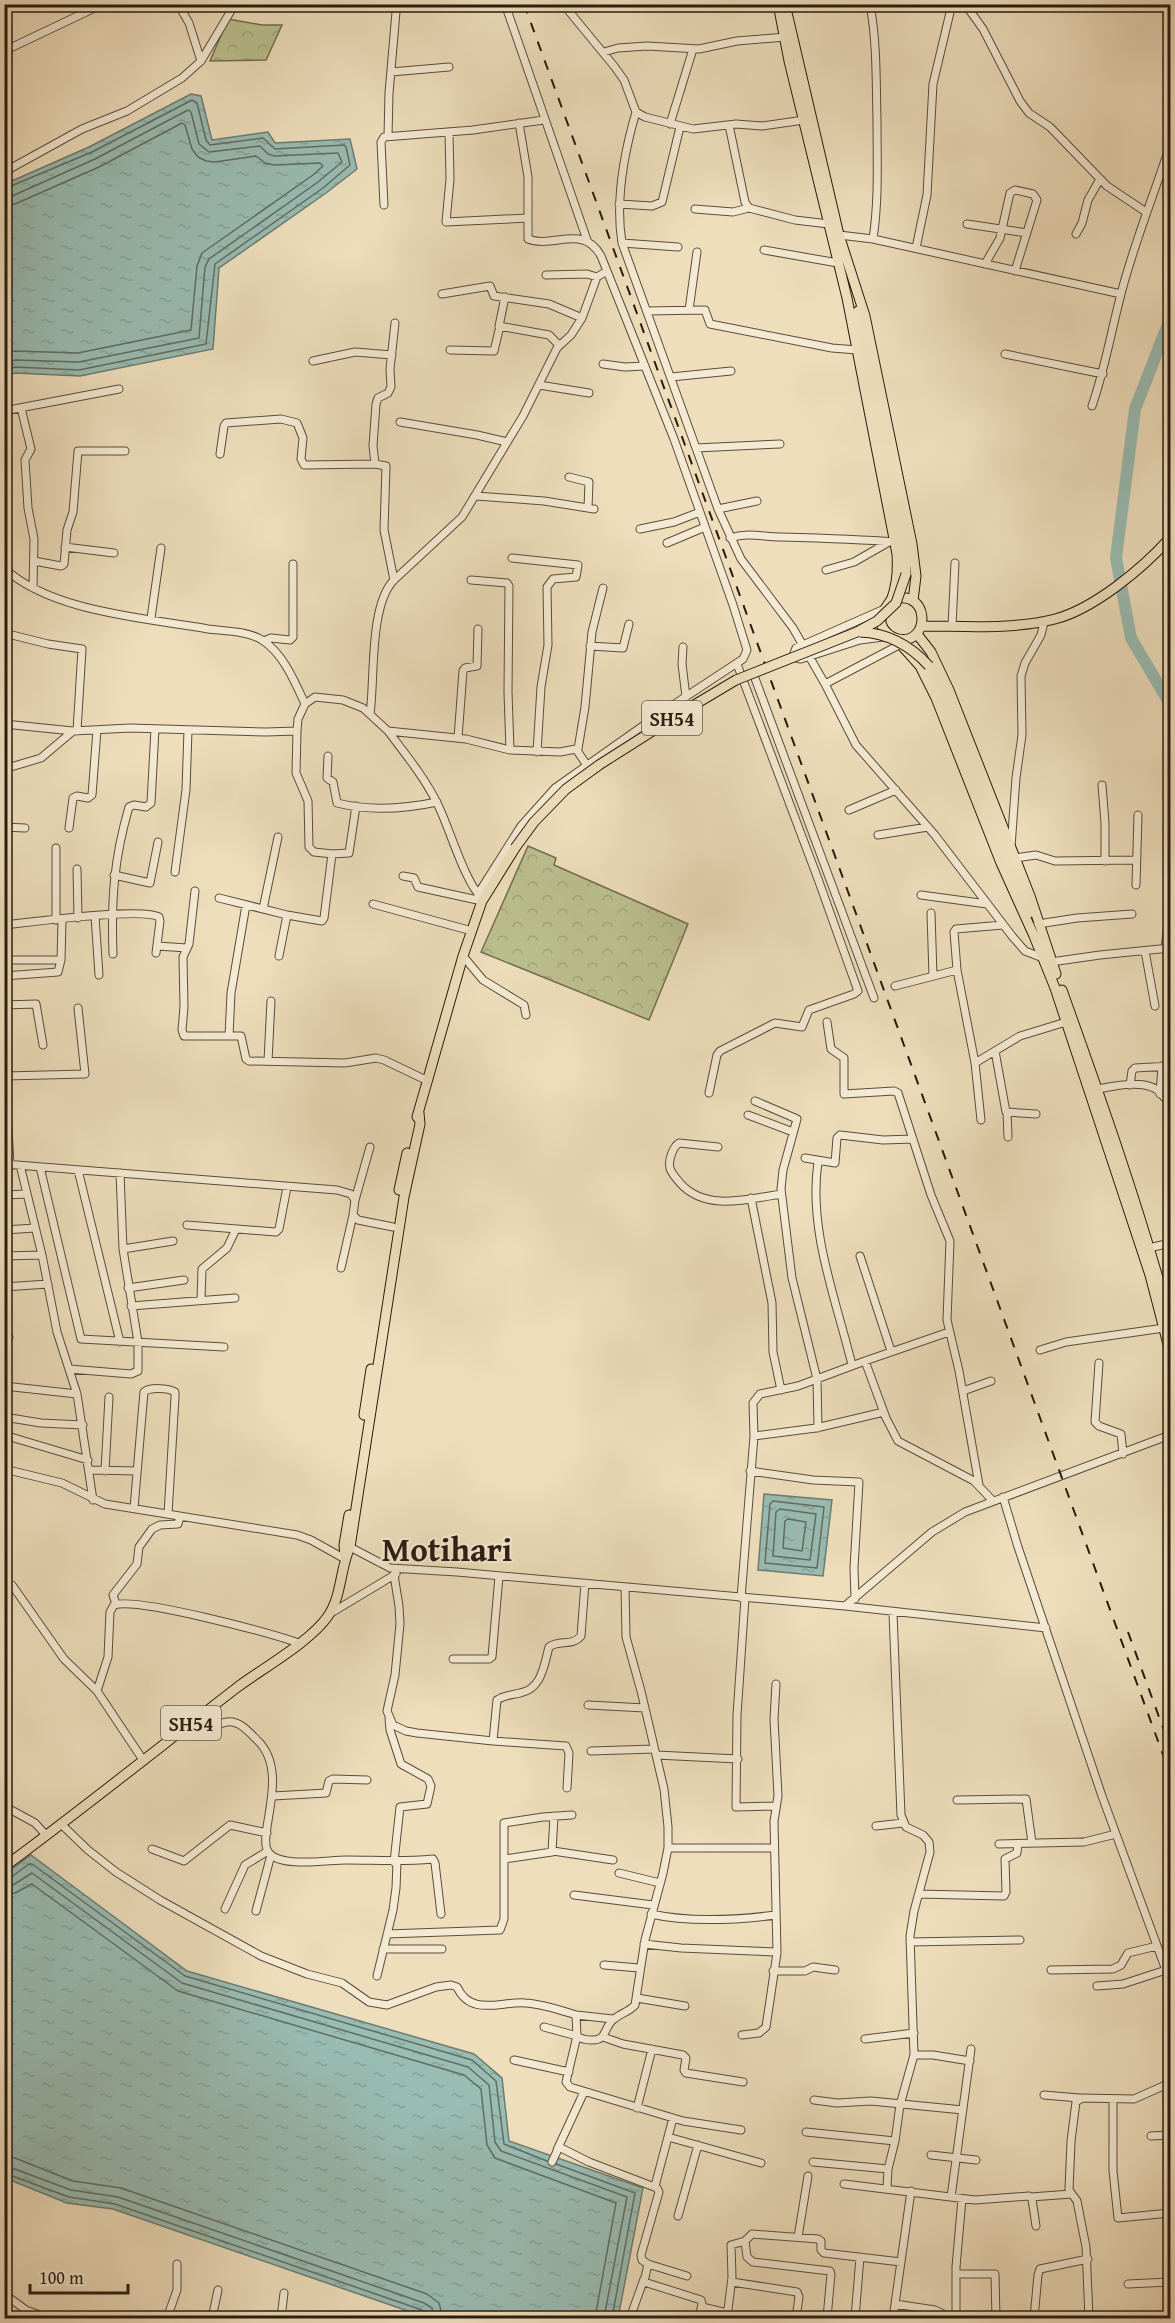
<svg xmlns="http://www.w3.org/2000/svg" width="1175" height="2323" font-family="'Gentium Book Plus',serif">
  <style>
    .park { fill: url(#park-crowns); stroke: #726e50; stroke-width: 1.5 }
    .water { fill: url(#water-ripples); stroke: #6c7c72; stroke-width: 1.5 }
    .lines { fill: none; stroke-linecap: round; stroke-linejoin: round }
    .shore { stroke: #616c62; stroke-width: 1.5 }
    .river { stroke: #99bcb3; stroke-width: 12 }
    .minor-casing { stroke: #5a4c3b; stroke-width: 9 }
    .major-casing { stroke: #291b10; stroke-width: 11 }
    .minor { stroke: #f4ead3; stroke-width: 7 }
    .major { stroke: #eedebc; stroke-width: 9 }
    .rail { stroke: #291b10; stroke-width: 2; stroke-dasharray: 10 10; stroke-linecap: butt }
    .major-bridge-casing { stroke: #291b10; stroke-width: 11; stroke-linecap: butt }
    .major-bridge { stroke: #eedebc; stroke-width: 9 }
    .labels { text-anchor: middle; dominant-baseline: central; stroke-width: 4.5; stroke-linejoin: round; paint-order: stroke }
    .shield { fill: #f4ead3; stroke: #66594a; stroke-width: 1.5 }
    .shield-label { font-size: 20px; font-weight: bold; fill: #291b10 }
    .town-label { font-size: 33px; font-weight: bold; fill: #291b10; stroke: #f4ead3 }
  </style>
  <defs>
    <pattern id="park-crowns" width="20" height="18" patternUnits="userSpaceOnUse" patternTransform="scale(1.5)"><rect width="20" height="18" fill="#bbc08f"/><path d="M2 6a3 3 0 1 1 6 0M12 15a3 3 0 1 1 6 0" fill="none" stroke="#a1a47a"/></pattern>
    <pattern id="water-ripples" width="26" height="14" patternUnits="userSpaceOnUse" patternTransform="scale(1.5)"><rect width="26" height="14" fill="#99bcb3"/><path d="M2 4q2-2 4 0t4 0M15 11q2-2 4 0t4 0" fill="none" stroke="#84a199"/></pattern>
  </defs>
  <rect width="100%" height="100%" fill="#eedebc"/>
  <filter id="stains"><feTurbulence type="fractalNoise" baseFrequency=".00333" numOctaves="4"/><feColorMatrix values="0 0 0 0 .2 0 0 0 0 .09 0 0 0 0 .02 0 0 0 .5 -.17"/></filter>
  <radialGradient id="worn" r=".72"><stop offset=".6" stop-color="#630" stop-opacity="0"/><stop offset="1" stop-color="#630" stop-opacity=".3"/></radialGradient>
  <path class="park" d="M228,19L262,25H282L266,60L210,61Z
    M528,846L556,858L554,865L688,924L649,1020L481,952Z"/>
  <path class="water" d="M191,94L201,96L212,140L268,132L275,143L350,139L357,169L326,193L219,268L213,349L80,376L15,373L5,377V184L89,147Z
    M764,1494L832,1500L823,1576L758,1570Z
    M31,1855L187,1971L474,2054L502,2078L509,2141L643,2188L618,2318H428L113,2209L67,2203L5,2178V1874Z"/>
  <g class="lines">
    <path class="shore" d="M4,189L92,152L192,100L197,103L206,140L210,145L263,138L275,149L344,145L346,147L350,165L323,188L215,264L206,344L79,370L15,367L4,371
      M4,197L12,196L95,159L188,110L191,112L199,144L209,152L260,146L268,154L275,156L338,153L342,162L318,182L209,259L205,267L199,338L79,362L15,360L4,363
      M4,206L15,204L99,167L182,123L185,125L192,149L198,157L206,161L215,162L256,156L265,163L274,165L320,163L323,166L313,175L202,253L197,266L191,330L78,353L15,351L4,353
      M773,1501L824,1507L817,1568L765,1563L770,1504Z
      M780,1509L816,1514L810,1560L773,1556L776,1512Z
      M788,1519L806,1522L802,1551L783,1548L785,1521Z
      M4,1879L10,1878L29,1864H32L185,1976L472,2060L496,2081L504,2144L547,2161
      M4,1886L13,1885L32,1873L182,1983L468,2067L489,2085L495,2142L501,2151L627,2197L604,2318
      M4,1895L15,1893L32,1884L178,1991L464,2075L481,2089L487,2145L495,2158L616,2203L595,2318
      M4,2156L15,2158L73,2181L121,2188L427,2294L439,2303L443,2318
      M556,2164L635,2193L612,2318
      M4,2165L71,2190L118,2197L424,2303L432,2308L434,2318
      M4,2173L69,2197L115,2204L422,2310L426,2313L427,2318"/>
    <path class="river" d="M1170,319L1135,409L1116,558L1131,638L1170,704"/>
    <defs>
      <path id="minor" d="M178,4L189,23L201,61
        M505,4L587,240
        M563,4L614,66L624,80L636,112L645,117L693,129L736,124L762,126L804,120
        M870,4C877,43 876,81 877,119C877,160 879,199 873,239
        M965,4L983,29L1020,101L1029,113L1050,127L1107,186L1146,212
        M968,8L985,4
        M4,51L103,4
        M604,52L618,48L647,46L699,49L737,41L785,37
        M391,72L449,67
        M636,112C624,153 615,200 622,243L718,509L741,559L793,628L825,684L856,745L934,834L1012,936L1025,951L1043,958
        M670,124L693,49
        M729,125L745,202L749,208L795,220L829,224
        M449,132L450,179L446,222L528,218
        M388,136L389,93L396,12L394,4
        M4,172L82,129L127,111L182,78L201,61L235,4
        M619,204L652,206L662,202L680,127
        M384,205L381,142L384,137L473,130L544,120
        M695,209L733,212L749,208
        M967,224L1027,233
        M1076,234L1082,223L1088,200L1100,179
        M839,235L873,239L1121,294
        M622,243L678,247
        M916,248L927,195L933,84L952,4
        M764,250L838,263
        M985,264L1000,238L1010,193L1015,190L1033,194L1037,200L1015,271
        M546,275L587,274L597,277
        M442,294L490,286L494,296L549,304L582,318
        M505,297L499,326L549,335L559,345
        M689,310L697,252
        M647,311L705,310L710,324L832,348L857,350
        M450,350L494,351L500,326
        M1005,354L1103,374
        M313,361L355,352L392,355
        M603,364L625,367L645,366
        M671,377L731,371
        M539,385L589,393
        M1092,406C1105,369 1111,332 1121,294C1134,243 1154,195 1170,145
        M21,408L31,449L25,460L28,508L34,539L33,588
        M4,411L119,389
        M400,422L477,435L507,442
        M696,448L780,444
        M220,454L224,426L226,423L281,419L297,423L303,438L301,459L304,465L375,464L386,466L384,530L394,580
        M375,464L373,446L376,404L378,398L388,393L391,387L390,369L395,323
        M569,477L589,482L588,508
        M476,496L544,501L594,509
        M718,509L757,501
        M640,529L674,522L700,512
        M730,538C748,532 763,537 781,537C819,538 857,539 895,542
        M667,543L705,527
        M65,547L114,553
        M512,558L578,565L576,577L553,579L547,587L548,645L541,687L537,752
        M34,561L61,566L64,564L67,530L73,512L78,451H125
        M4,568C51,612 146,618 208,629C224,631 248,631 262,640C283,653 295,682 305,704
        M826,570L854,562L889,542
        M471,580L507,583L509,586L508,692L510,750
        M882,610L796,648L794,653L796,658L801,659L860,640L883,637
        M151,618L161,548
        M952,626L955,563
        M4,633L48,644L82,649L77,731
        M264,641L271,638L290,640L293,637V564
        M590,646L623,648L629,624
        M683,647L682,664L686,697
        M753,673L874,998
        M825,684L901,644
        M370,714C375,680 369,605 394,580L462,517L523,416L557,348L571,335L582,318L597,277L607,271
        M4,724L73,731L130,728L266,732L297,731
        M388,731C406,755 425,778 438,805C449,827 465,882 481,897
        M458,738L463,671L465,668L477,666L478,629
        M578,749L585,707L592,632L603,588
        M328,756L327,778L333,782L337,803C369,811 404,809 437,802
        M4,769L41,758L73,731
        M1102,785L1105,823V861
        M849,810L896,790
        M4,827L25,828
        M69,828L73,798L77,796L88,798L92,795L97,730
        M878,835L928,827
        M1011,847L1016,778L1022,735L1021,676L1025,663L1041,635L1044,622
        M56,848V920
        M333,854L314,852L309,847L308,801L296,773L297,731L298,719L305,704L315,697L343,700L363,708L388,731L466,739L510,750L560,752L576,749L586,764
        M1015,858L1036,855L1055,861L1136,860
        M77,869L78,918
        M175,872L186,790L188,730
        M114,875L150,883L158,842
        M403,876L414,878L418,887L482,901
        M1136,885L1138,815
        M195,891L189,944L183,957L184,1007L182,1030L184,1036H241L246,1059L249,1061L345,1063L376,1058L384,1060L428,1081
        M478,894L521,826L555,788L664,711L743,659L747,650L733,605L674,439L601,256C583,223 553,249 528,239V177L519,123
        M921,895L987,904
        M219,898L287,915L322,921L324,918L332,854L349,853L356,806
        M373,904L472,931
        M263,909L278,837
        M931,913L933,976
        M95,916L99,975
        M1038,924L1077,918L1132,914
        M4,925C31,922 142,907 159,917L160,921L156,953
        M157,946L187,948
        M1165,949L1170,907
        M1145,951L1155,1006
        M113,954C111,900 114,858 129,807L134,805L146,807L151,803L155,729
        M279,956L287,915
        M463,956L483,980L524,1005L526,1015
        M4,960H61
        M1051,962L1100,955L1170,948
        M4,976L58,972L61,960L62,920
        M895,986L957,970
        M4,1005L36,1004L43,1045
        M827,1022L831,1049L844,1058V1094L894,1091L898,1093L931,1195L950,1241L947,1320L959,1371L979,1485
        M229,1036L231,993L246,905
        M995,1051L1006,1112L1036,1114
        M4,1053L10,1165
        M268,1061L271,1001
        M975,1063L1020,1036L1066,1022
        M5,1076L85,1074L78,1008
        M1130,1085L1132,1071L1135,1068L1170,1066
        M1098,1089C1115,1086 1140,1080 1156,1089C1162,1093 1163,1099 1170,1101
        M709,1093L717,1055L720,1051L775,1023L802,1027L809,1010L854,994L858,991L818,879L737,664
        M1160,1094L1162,1066
        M755,1101L797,1119L783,1170L781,1189L792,1278L817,1379L818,1428
        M1007,1113L1008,1137
        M748,1115L793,1132
        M981,1120L975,1063L957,970L954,932L956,929L1003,925
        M718,1147L679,1143C673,1147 668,1160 670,1168C671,1173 677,1179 680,1183C706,1212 748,1199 781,1194
        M805,1158L835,1163L837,1138L840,1135L883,1140L913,1139
        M818,1162C808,1230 836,1299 852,1365
        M4,1164L337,1190L351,1194L355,1200L353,1215L358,1220L393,1227
        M20,1165L42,1255L57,1332L77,1394L93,1500
        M40,1167L81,1339L224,1347
        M78,1170L120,1342
        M4,1195L27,1194
        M751,1198L772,1303L773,1352L781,1390
        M355,1200L370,1147
        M187,1225L276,1232L279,1229L287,1187
        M4,1230L35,1228
        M1149,1248L1170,1243
        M123,1249L173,1241
        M4,1256L42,1255
        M860,1256L891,1351
        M341,1268L353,1215
        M4,1287L48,1284
        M128,1288L184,1280
        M201,1300L202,1269L227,1248L236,1229
        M131,1306L235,1298
        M4,1337H9
        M1040,1350L1066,1342L1164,1328
        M865,1361L949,1332
        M1099,1363L1095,1422L1099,1426L1121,1434L1123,1454
        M69,1369L131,1374L138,1371V1342L123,1249L120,1173
        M4,1386L77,1394
        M963,1391L991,1381
        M4,1417L41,1423L83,1425
        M4,1435L88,1460
        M754,1436L816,1428L884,1412
        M4,1469L62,1483L105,1504L297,1535L311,1540L345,1559
        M90,1470L137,1471
        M105,1471L109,1397
        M750,1471L813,1480L859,1482L854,1568L855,1599
        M1168,1496H1170
        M1003,1497L1018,1547L1102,1796L1170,1981
        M134,1508L144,1392C150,1387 168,1388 175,1392V1397L168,1514
        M348,1546L390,1568L457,1572L845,1606L932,1532L965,1512L1170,1435
        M394,1575L399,1606L400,1624L395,1675L387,1711L393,1725L406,1731L417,1733L493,1741L566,1746L569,1753L567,1788
        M4,1583L12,1585L64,1659L97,1691
        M741,1598L754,1436L753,1403L760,1394L798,1386L865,1361L886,1418L898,1441L974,1481L993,1501
        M745,1598L737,1715L736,1807L775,1806
        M116,1604L113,1595L137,1564L139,1547L152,1529L160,1525L178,1524L180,1516
        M845,1606L1046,1628
        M331,1613L396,1574
        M453,1659H489L492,1657L499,1576
        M588,1705L645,1708
        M389,1719L390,1730L401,1764L428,1779L431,1786L427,1804L400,1807L394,1862
        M195,1720L209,1728C215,1726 220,1723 227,1722C239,1720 249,1732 257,1740C292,1773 255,1837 269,1853C282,1868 327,1860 346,1860C376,1860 402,1862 433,1859L435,1863L441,1914
        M493,1741L497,1700C504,1695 512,1695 520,1693C542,1689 544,1665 549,1647C559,1639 572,1647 581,1636L585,1583
        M591,1751L654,1749
        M656,1755L738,1759
        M143,1760L97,1691L108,1657L110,1612L114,1605C138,1597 269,1633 299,1643
        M273,1796L326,1793L329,1781L333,1779L367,1780
        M957,1800L1026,1799L1032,1843
        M4,1806L35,1823L46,1835
        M61,1824L88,1850L116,1872L160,1900L261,1956L307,1974L342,1983L369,2002L387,2005L436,1987L451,1985L457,1987C471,2017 501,2001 525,2003C543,2004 560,2010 576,2015L577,2036C581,2039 585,2040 591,2040C608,2041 603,2027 614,2019C621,2013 629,2012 635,2005L645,1940L663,1873L668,1848V1827L664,1789L641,1691L626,1637L625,1587
        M876,1826L903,1823
        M999,1844L1084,1842L1116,1834
        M668,1848H774
        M152,1849L184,1861L230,1825L267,1833
        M553,1851L613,1860
        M505,1859L552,1852L554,1816
        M619,1873L660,1883
        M919,1894L1004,1896L1006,1892L1005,1859L1017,1853L1018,1844
        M574,1895L653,1905
        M225,1909L245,1865L268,1851
        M256,1911L271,1855
        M651,1914C691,1923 736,1920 776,1915
        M387,1934L500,1930L504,1919V1823L543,1817L572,1815
        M910,1942L1020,1940
        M644,1944L681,1948L776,1952
        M383,1949H442
        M604,1965L639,1968
        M1051,1970L1113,1969L1121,1965L1128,1953L1157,1946
        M773,1971H805L813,1967L835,1970
        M377,1976L393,1910L396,1888L397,1862
        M1097,1986L1123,1984L1166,1970
        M637,1998L685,2006
        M576,2015L613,2019
        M544,2027L577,2036L566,2082L570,2087L683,2121L741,2130
        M742,2035L759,2033L766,2027L777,1953L774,1821L778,1796L774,1719L776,1684
        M603,2037L623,2044L683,2055L686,2058L684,2070L686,2073L743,2082
        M865,2039L914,2033
        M914,2055H933L970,2061
        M514,2060L569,2072
        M1044,2095L1079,2098
        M1113,2099V2171L1118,2218L1170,2213
        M814,2100L837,2103L871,2101L963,2110
        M637,2108L652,2049
        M806,2132L895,2141
        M1151,2136L1170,2135
        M668,2137L761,2163
        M557,2150L584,2092
        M931,2155L976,2160
        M552,2162L559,2147L589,2162L657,2188L659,2192L641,2255L642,2260L648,2264L687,2276
        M813,2162L888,2169
        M844,2184L975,2200L1029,2196L1032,2199L1036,2226
        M655,2186L673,2118
        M887,2188L888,2169L895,2141L900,2105L914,2055L910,1936L914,1911L930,1852L929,1842L923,1835L906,1827L901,1815L893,1613
        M951,2197L971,2049
        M1031,2197L1071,2194
        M678,2216L698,2145
        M798,2237L808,2176
        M745,2241L747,2257L753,2262L830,2271L831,2274L827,2318
        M648,2264L644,2282L701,2300L702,2304L699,2318
        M956,2274H995L996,2318
        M732,2282L797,2292L799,2297L796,2318
        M1128,2284L1170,2282
        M4,2294L26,2310L48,2318
        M895,2304L935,2310L949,2317L956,2315V2267L962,2199
        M702,2307L727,2313
        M167,2318L177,2290V2264
        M212,2318L218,2290
        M281,2318L284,2293
        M630,2318L644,2279
        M727,2318L732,2277L731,2245L745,2241L752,2234L818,2239L821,2241V2250L824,2253L901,2262
        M855,2318L860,2257
        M893,2318L911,2191
        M1034,2318L1038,2275L1040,2269L1088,2259
        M1089,2318L1086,2247L1077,2201L1069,2190L1071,2141L1076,2102L1082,2098L1134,2099L1170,2083"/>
      <path id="major" d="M778,4L789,61L847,298L897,554C898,569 897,584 892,598C887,608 880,611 881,624C884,631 889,637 898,639C931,646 931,586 891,600
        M785,4L839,235L865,316L912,544L916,576L913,601
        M858,311L889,475L905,552L906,574
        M921,626C965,626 1012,630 1055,619C1094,609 1143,568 1170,538
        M917,634L931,652L949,690L1030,896L1056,974
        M903,647L920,666L936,698L1001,863L1034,936L1055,988L1150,1275L1170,1352
        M929,666L941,690L1028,914
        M1062,990C1101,1099 1140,1209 1170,1321
        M417,1117L463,956L482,901L515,848
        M399,1190L407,1153
        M364,1415L371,1369
        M345,1557L344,1545L349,1515
        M4,1867C84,1808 161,1746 239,1686C265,1667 311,1641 328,1616C342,1596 340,1568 350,1547L404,1197L420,1124L419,1113"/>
    </defs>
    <use href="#minor" class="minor-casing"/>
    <use href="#major" class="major-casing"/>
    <use href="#minor" class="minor"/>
    <use href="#major" class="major"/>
    <path class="rail" d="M524,4L1170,1774
      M1128,1632L1170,1747"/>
    <defs>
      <path id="major-bridge" d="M860,632C888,633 910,645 929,666
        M515,848L534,822L566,789L599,765L684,711L736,680L857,632L877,621L896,603L906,574"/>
    </defs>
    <use href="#major-bridge" class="major-bridge-casing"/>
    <use href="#major-bridge" class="major-bridge"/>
  </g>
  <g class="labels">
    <g class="shield">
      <rect x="642" y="701" width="60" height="34" rx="4.5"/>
      <rect x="161" y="1706" width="60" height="34" rx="4.5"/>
    </g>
    <g class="shield-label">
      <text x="672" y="718">SH54</text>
      <text x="191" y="1723">SH54</text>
    </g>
    <g class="town-label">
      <text x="447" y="1549">Motihari</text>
    </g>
  </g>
  <rect width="1175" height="2323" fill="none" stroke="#eedebc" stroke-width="24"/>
  <rect x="6" y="6" width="1163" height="2311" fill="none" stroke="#291b10" stroke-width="3"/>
  <rect x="12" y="12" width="1151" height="2299" fill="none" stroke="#291b10" stroke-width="1.5"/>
  <path d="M30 2284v9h98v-9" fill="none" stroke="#291b10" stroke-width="3"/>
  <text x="39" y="2284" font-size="18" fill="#291b10" stroke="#f4ead3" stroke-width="4.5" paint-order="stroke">100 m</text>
  <rect width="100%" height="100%" filter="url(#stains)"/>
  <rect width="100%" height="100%" fill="url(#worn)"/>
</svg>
